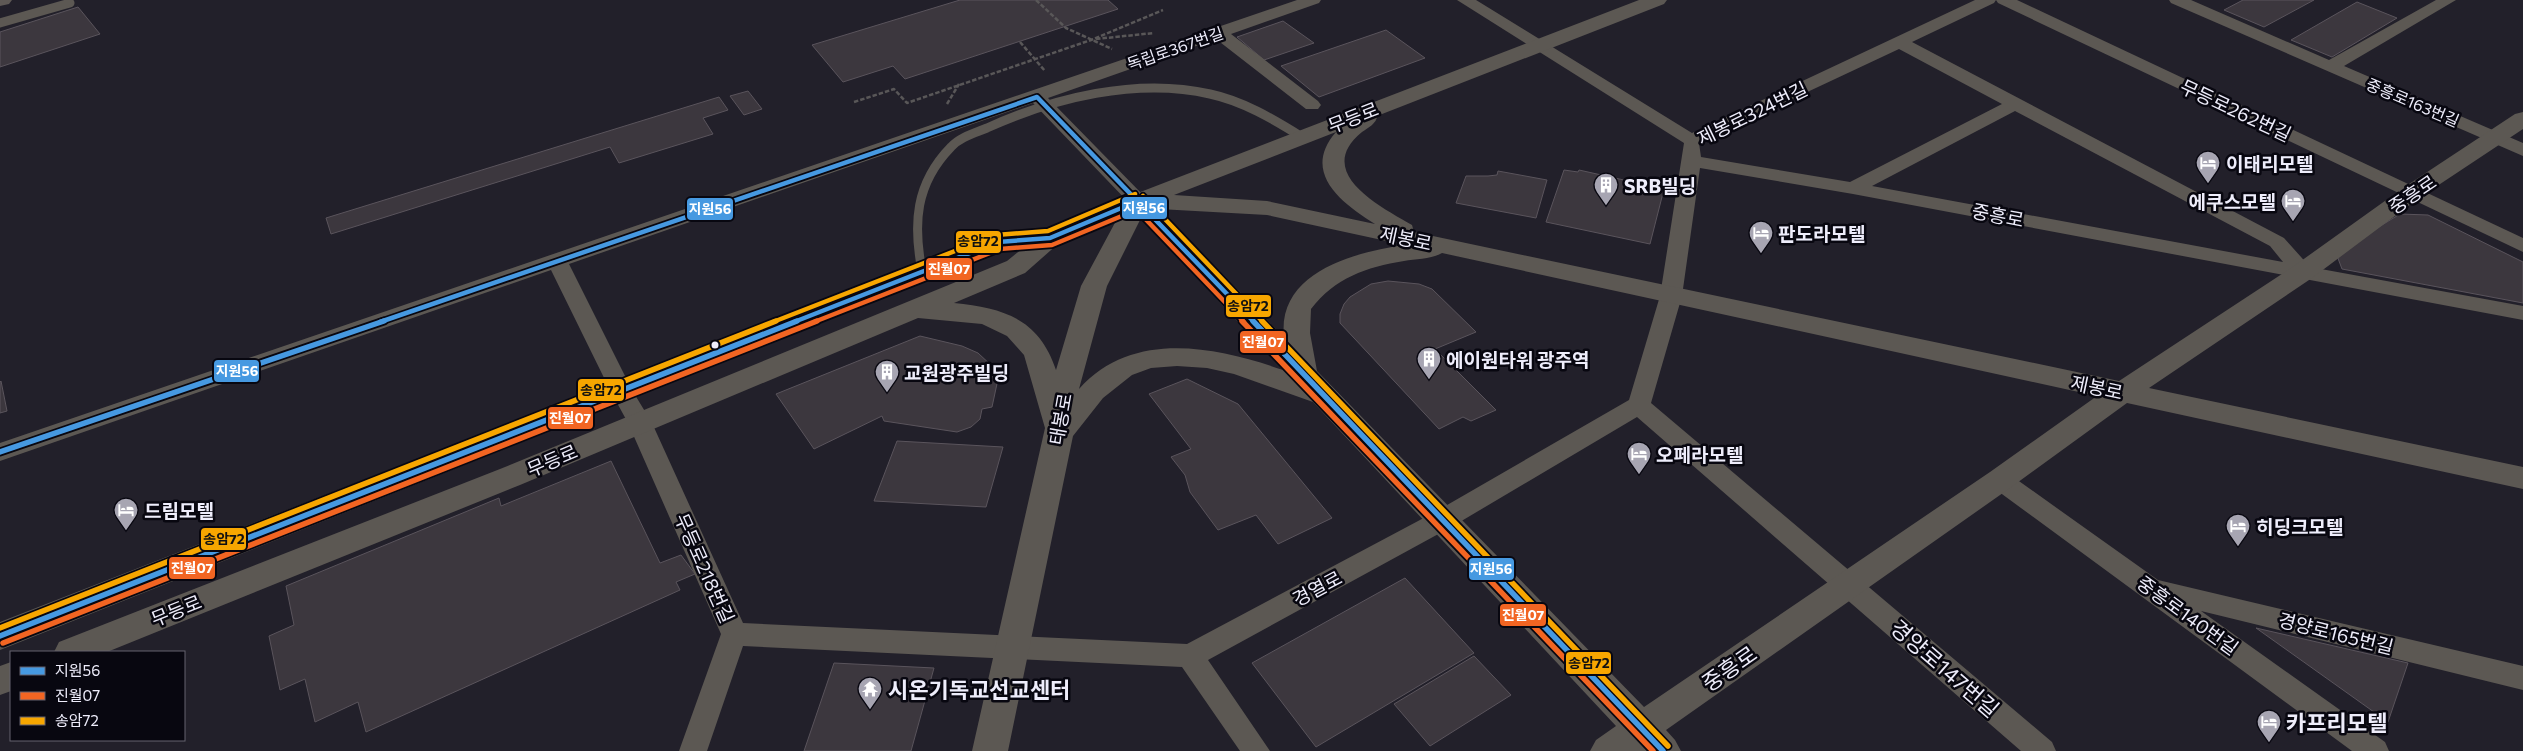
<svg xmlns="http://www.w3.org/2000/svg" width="2523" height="751" font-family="Commissioner,'Noto Sans KR',sans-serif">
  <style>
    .building { fill: #3c373e; stroke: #5a545c }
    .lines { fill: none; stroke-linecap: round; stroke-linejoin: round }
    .path { stroke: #595758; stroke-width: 2.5; stroke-dasharray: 4.5 2; stroke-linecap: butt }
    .service { stroke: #5c5853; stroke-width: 9 }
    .minor { fill: #5c5853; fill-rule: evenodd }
    .tertiary { fill: #5c5853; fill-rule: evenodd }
    .primary { fill: #5e5955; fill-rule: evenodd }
    .bus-1-far1-casing { stroke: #080710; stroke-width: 8 }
    .bus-1-casing { stroke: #080710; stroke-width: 9 }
    .bus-2-far1-casing { stroke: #080710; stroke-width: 8 }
    .bus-2-casing { stroke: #080710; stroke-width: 9 }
    .bus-3-far1-casing { stroke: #080710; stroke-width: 8 }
    .bus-3-casing { stroke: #080710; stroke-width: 9 }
    .bus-1-far1 { stroke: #4699e1; stroke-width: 4.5 }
    .bus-1 { stroke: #4699e1; stroke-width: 5.5 }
    .bus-2-far1 { stroke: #f26522; stroke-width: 4.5 }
    .bus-2 { stroke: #f26522; stroke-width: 5.5 }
    .bus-3-far1 { stroke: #f7a600; stroke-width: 4.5 }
    .bus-3 { stroke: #f7a600; stroke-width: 5.5 }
    .bus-dot { fill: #eeedfb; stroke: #080710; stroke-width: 2 }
    .labels { text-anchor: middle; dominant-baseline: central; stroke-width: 5; stroke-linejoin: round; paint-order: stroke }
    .far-street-label { font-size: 16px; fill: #eeedfb; stroke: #080710 }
    .street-label { font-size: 19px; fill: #eeedfb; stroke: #080710 }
    .poi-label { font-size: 19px; font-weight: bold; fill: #eeedfb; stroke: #080710; text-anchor: start }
    .near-street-label { font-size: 22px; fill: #eeedfb; stroke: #080710 }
    .near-poi-label { font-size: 22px; font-weight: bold; fill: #eeedfb; stroke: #080710; text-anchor: start }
    .line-badge { stroke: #080710; stroke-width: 2 }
    .badge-label { font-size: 14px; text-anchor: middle; font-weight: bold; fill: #fff }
    .pale-badge-label { font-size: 14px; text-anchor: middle; font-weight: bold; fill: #111 }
  </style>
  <rect width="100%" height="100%" fill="#22202a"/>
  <path class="building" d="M960,0H1108L1118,9L905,79L893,66L843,82L812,45Z
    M2243,0H2314L2264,27L2224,10Z
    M2357,2L2397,18L2332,57L2291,40Z
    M78,7L100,34L0,67V32Z
    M1283,21L1314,43L1264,60L1237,37Z
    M1386,30L1425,58L1319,97L1281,66Z
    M748,91L762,109L744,115L730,96Z
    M719,97L728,110L703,118L713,134L619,163L610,147L331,234L326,218Z
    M1564,170L1578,172L1579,170L1664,189L1650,244L1546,222Z
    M1498,171L1547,180L1536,218L1456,203L1466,176H1488L1497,175Z
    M2400,214L2428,215L2523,262V303L2342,269L2336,253Z
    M1388,281L1419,284L1432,289L1476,332L1435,349L1496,410L1471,421L1463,417L1439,429L1340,323V314L1344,304L1350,297L1371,284Z
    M920,336L962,346L978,353L993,367L991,371L998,379L992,407L982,409L980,419L971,427L957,432L884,421L882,416L814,449L776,394Z
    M1187,379L1238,404L1332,518L1278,544L1256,515L1218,530L1190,492L1185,475L1171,457L1191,449L1149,394Z
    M1,381L7,411L0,413V382Z
    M897,441L1003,447L986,507L874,501Z
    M611,461L660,563L681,555L695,574L676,582L680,590L366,732L358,702L315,722L305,679L280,690L269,636L294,625L286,586L499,498L501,506Z
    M1405,578L1474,653L1316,747L1252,663Z
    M2256,628L2408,663L2388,722Z
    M1474,656L1511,695L1430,746L1394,704Z
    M834,663L934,668L911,751H804Z"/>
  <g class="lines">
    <path class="path" d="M1036,0L1066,28L1112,49
      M1096,39L1154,33
      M1020,42L1045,71
      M854,102L894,89L907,103L1091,40L1163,10
      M947,104L959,84"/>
    <path class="service" d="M0,23L70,3
      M922,271C913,224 915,184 951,147C960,137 975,133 987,128C1053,98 1137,77 1210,94C1243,101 1273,119 1302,137"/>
    <path class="minor" d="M1297,0H1321L1319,3L1231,34L1318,101L1321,105L1318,109H1306L1216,39L1048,98L1145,197L1148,201L1145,205H1131L1033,103L569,264L632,390L652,423L743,623L1187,644L1435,512L1629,400L1660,296L1684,143L1457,0H1476L1692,133L1975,0H2017L2523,238V252L1998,3L1996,0L1994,3L1912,42L2284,238L2310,267L2523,306V320L1853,194L1700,168L1682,296L1651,403L2052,742L2056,751H2021L1637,417L1453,526L1208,660L1270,751H1240L1182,667L743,646L707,751H679L721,634L628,423L610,390L551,270L0,461V443ZM1899,49L2002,104L1850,182L1701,157L1699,143ZM2015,111L2270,246L2283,262L1872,186Z
      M2169,0H2191L2329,60L2436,0H2456L2344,66L2523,143V156L2171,3Z
      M2000,471L2009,474L2158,580L2523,666V690L2201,611L2385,742L2389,751H2352L1991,486L1988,480L1991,474Z"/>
    <path class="tertiary" d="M1639,0H1667L1664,4L1377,116C1377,123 1368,128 1362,132C1313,172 1379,206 1412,225L1414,232L2119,381L2294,266L2403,188L2515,114L2523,112V129L2419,198L2312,278L2149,388L2523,467V489L2127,403L2010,488L1666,730L1675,740L1681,751H1590L1596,740L1616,726L1313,402L1234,374L1207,368L1177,366L1151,368L1132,375L1103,398L1073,436L1008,751H972L1045,428L1024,355L1007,336L982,324L918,318L520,485L107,652H54L59,642L500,469L1007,261L1023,248L1002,249L931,277L502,450L0,650V622L913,265L989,237L1046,231L1130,196ZM1336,132C1301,172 1341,203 1375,224L1267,201L1174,195ZM1159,209L1267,215L1405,245C1355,252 1277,272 1284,337ZM1141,218L1283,370C1216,347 1133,329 1079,389L1107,286ZM1117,219L1081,286L1056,370C1039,319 1004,308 954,303L1025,273L1059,243ZM1442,253L2097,396L1990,472L1644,707L1317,371L1310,333L1311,309C1335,278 1366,267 1404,261C1416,259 1431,259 1442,253Z
      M11,662V691L0,695V666Z"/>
    <path class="primary" d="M0,0H12L9,4L0,6Z"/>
    <defs>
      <path id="bus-1-far1" d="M380,322L1037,97L1254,322
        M794,322L998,242L1050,238L1138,201"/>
      <path id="bus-1" d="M1253,321L1663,751
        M0,452L384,321
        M0,636L797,321"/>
      <path id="bus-2-far1" d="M1133,206L1244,322
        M814,322L1000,249L1052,245L1141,208"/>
      <path id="bus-2" d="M1242,321L1653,751
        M3,643L817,321"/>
      <path id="bus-3-far1" d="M1143,196L1263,322
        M773,322L996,235L1048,231L1135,194"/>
      <path id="bus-3" d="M1262,321L1668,746
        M0,628L776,321"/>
    </defs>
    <use href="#bus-1-far1" class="bus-1-far1-casing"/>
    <use href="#bus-1" class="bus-1-casing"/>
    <use href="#bus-2-far1" class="bus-2-far1-casing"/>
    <use href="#bus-2" class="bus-2-casing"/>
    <use href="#bus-3-far1" class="bus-3-far1-casing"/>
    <use href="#bus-3" class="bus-3-casing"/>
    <use href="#bus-1-far1" class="bus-1-far1"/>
    <use href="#bus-1" class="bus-1"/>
    <use href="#bus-2-far1" class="bus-2-far1"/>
    <use href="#bus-2" class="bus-2"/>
    <use href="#bus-3-far1" class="bus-3-far1"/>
    <use href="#bus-3" class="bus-3"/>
  </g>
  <defs>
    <symbol id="hotel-pin" viewBox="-11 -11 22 30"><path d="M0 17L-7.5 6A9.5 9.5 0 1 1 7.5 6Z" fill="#a7a5b2" stroke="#080710"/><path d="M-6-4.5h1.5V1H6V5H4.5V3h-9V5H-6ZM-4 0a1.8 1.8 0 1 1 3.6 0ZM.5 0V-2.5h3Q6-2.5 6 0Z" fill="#fff"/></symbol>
    <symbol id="building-pin" viewBox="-11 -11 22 30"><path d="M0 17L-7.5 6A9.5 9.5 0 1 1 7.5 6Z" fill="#a7a5b2" stroke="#080710"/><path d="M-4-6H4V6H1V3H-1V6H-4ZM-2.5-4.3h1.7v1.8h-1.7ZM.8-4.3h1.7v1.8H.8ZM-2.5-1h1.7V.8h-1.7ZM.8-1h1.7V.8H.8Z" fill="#fff"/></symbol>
    <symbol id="temple-pin" viewBox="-11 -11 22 30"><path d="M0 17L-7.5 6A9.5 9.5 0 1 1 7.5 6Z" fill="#a7a5b2" stroke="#080710"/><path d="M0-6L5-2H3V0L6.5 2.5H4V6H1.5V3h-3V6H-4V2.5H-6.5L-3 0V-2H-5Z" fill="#fff"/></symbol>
  </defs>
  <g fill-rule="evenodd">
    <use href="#hotel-pin" x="2194" y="149" width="28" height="38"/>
    <use href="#building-pin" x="1592" y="171" width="28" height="38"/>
    <use href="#hotel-pin" x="2279" y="187" width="28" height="38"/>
    <use href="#hotel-pin" x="1747" y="219" width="28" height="38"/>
    <use href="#building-pin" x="1415" y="345" width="28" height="38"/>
    <use href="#building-pin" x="873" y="358" width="28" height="38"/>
    <use href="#hotel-pin" x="1625" y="440" width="28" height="38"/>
    <use href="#hotel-pin" x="112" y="496" width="28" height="38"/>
    <use href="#hotel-pin" x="2224" y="512" width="28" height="38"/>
    <use href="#temple-pin" x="856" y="675" width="28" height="38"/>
    <use href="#hotel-pin" x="2255" y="708" width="28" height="38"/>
  </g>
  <circle class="bus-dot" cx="715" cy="345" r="4.5"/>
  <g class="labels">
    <g class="far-street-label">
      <text transform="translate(1175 48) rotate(-19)">독립로367번길</text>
      <text transform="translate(2413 102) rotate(23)">중흥로163번길</text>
    </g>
    <g class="street-label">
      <text transform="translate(2236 110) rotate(25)">무등로262번길</text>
      <text transform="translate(1752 113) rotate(-26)">제봉로324번길</text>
      <text transform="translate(1353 117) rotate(-21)">무등로</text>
      <text transform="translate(2412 194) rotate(-34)">중흥로</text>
      <text transform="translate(1998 215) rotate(11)">중흥로</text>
      <text transform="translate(1406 238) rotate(12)">제봉로</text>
      <text transform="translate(2097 387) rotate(12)">제봉로</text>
      <text transform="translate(1060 419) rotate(-80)">태봉로</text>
      <text transform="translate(552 460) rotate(-23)">무등로</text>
      <text transform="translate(705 568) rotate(66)">무등로218번길</text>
      <text transform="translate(1317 588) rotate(-28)">경열로</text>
      <text transform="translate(176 610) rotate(-22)">무등로</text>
      <text transform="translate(2188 615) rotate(36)">중흥로140번길</text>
      <text transform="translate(2336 633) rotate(14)">경양로165번길</text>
    </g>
    <g class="poi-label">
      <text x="2226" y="163">이태리모텔</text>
      <text x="1624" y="185">SRB빌딩</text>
      <text x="2276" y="201" text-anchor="end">에쿠스모텔</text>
      <text x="1778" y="233">판도라모텔</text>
      <text x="1446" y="359">에이원타워 광주역</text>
      <text x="904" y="372">교원광주빌딩</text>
      <text x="1656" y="454">오페라모텔</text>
      <text x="144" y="510">드림모텔</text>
      <text x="2256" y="526">히딩크모텔</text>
    </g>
    <g class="near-street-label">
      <text transform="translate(1729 668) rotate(-35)">중흥로</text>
      <text transform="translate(1945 668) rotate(41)">경양로147번길</text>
    </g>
    <g class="near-poi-label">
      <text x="888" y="689">시온기독교선교센터</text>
      <text x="2286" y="722">카프리모텔</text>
    </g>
  </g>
  <g class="line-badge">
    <rect x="1121" y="196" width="47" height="24" rx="5" fill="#4699e1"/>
    <rect x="686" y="197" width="48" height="24" rx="5" fill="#4699e1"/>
    <rect x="955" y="230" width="47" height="24" rx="5" fill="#f7a600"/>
    <rect x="925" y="257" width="48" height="24" rx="5" fill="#f26522"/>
    <rect x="1225" y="294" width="47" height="24" rx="5" fill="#f7a600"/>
    <rect x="1239" y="330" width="48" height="24" rx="5" fill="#f26522"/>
    <rect x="213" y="359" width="47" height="24" rx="5" fill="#4699e1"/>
    <rect x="577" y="378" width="48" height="24" rx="5" fill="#f7a600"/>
    <rect x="547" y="406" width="47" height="24" rx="5" fill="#f26522"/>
    <rect x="200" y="527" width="47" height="24" rx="5" fill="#f7a600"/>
    <rect x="168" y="556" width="48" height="24" rx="5" fill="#f26522"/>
    <rect x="1468" y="557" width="47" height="24" rx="5" fill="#4699e1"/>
    <rect x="1499" y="603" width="48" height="24" rx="5" fill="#f26522"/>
    <rect x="1565" y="651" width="47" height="24" rx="5" fill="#f7a600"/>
  </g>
  <g class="badge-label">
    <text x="1144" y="213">지원56</text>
    <text x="710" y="214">지원56</text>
    <text x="949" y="274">진월07</text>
    <text x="1263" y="347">진월07</text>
    <text x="237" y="376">지원56</text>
    <text x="570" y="423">진월07</text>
    <text x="192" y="573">진월07</text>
    <text x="1491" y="574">지원56</text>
    <text x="1523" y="620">진월07</text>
  </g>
  <g class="pale-badge-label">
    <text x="978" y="246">송암72</text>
    <text x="1248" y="311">송암72</text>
    <text x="601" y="395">송암72</text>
    <text x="224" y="544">송암72</text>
    <text x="1589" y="668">송암72</text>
  </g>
  <rect x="10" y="651" width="175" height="90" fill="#080710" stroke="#64636e"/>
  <rect x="20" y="667" width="25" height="8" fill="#4699e1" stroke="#64636e"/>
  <text x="55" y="676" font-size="15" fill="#eeedfb">지원56</text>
  <rect x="20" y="692" width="25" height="8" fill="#f26522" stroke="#64636e"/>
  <text x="55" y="701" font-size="15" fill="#eeedfb">진월07</text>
  <rect x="20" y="717" width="25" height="8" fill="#f7a600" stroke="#64636e"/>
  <text x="55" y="726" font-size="15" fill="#eeedfb">송암72</text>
</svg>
